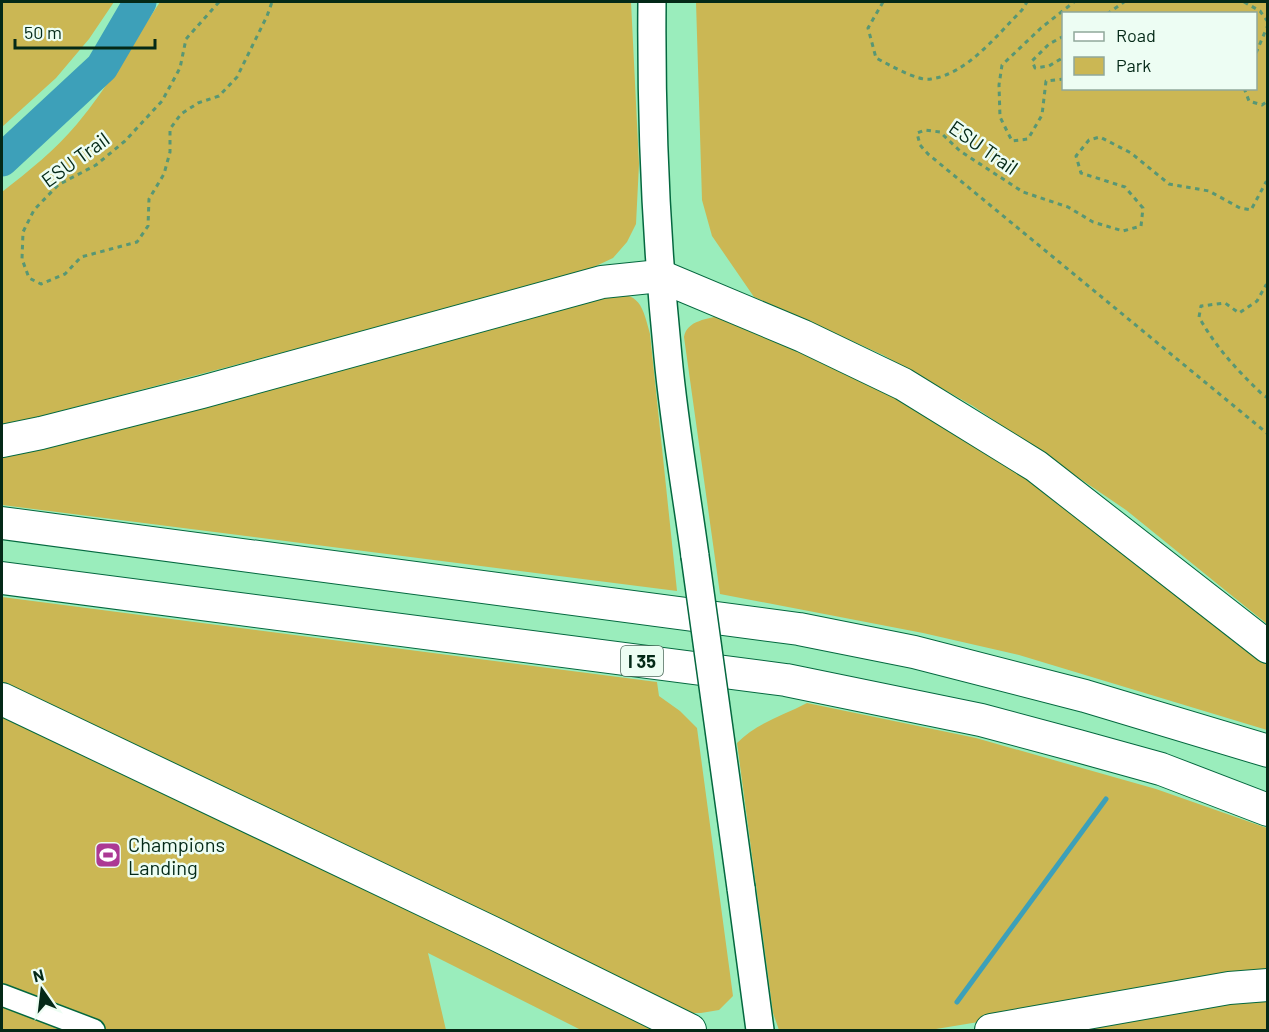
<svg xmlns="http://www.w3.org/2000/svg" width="1269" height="1032" font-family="Barlow,sans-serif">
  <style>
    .green { fill: #cbb754; fill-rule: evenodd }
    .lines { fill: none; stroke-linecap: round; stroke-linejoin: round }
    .stream { stroke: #3da0b9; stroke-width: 5 }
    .river { stroke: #3da0b9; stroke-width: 33 }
    .minor-casing { stroke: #04683f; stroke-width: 24 }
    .major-casing { stroke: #04683f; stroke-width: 30 }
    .highway-casing { stroke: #04683f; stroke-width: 34 }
    .path { stroke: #589774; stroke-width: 3; stroke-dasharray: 4.5 4.5; stroke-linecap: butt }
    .minor { stroke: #fff; stroke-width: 21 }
    .major { stroke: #fff; stroke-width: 27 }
    .highway { stroke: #fff; stroke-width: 32 }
    .major-bridge-casing { stroke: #04683f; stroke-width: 30; stroke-linecap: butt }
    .major-bridge { stroke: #fff; stroke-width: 27 }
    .labels { text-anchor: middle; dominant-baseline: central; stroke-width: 5; stroke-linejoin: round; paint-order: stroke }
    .shield { fill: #edfdf3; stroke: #4a6959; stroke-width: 1.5 }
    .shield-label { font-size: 18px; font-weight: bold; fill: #042917 }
    .street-label { font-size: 20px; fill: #042917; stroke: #edfdf3 }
    .poi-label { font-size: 20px; fill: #042917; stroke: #edfdf3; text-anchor: start }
  </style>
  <rect width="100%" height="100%" fill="#9aedbc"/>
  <path class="green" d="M2,2H114L89,39L56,78L2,127Z
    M160,2H631L639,164L636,224L627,242L613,258L577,275L30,419L2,424V192C29,171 55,150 77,124C109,86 133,42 160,2Z
    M696,2H1267V624L1126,510L973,406L883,355L754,297L712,236L702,200ZM1064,14H1256V88H1064Z
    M600,291C638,294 641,298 650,334L677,591L2,505V450Z
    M723,315L956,425L1267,655V730L1019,655L923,633L720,594L684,337C687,320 708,319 723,315Z
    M2,597L657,682L659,696L680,711L697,728L733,996L719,1010L701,1013H675L2,692Z
    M807,703L976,738L1156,789L1267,828V976L1245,978L930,1030H779L773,1013L737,743C757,723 782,716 807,703Z
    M2,716L658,1030H581L428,953L446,1030H2Z
    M1267,996V1030H1054Z"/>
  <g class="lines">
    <path class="stream" d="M957,1002L1106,799"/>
    <path class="river" d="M2,160L102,67L140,2"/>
    <defs>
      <path id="minor" d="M2,995L94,1030"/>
      <path id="major" d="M652,2C651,120 656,239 668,357C674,423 686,490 695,556
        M741,888L760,1030"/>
      <path id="highway" d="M2,441L41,433L202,392L602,282L660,276L803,336L903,384L1036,466L1268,647
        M2,523L799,629L914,652L1085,696L1268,751
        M2,578L786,680L981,720L1078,746L1161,769L1268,810
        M2,699L493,933L690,1030
        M991,1030L1229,988L1268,985"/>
    </defs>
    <use href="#minor" class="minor-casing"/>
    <use href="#major" class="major-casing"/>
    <use href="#highway" class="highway-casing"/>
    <path class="path" d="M219,2L186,39L180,68L162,101L125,141L96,165L58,185L34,210L23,232L22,259L29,278L41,284L65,274L81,257L137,242L148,226L149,199L164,174L170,152V129L181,114L198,103L219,96L237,77L267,16L272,2
      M883,2L868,28L876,58C888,64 918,82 931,79C967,74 997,35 1022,10L1027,2
      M1244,2L1260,11L1268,22
      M1107,14L1124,2
      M1064,36L1049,44L1032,61L1035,68L1049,66L1064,57
      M1256,53L1268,25
      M1064,79L1046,81L1042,115L1028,139L1012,141L1000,117L999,85L1002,65L1041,28L1074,2
      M1244,88L1249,101L1262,105L1268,101
      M1268,182H1266L1251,210L1240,208L1209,191L1169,184L1131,153L1100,137L1089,140L1076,156L1081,173L1125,187L1143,208L1141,226L1123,231L1093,222L1068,207L1023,192L960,151L940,132L925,130L917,133L920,145L928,154L1268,434
      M1268,285H1266L1257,301L1239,313L1225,303L1201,306L1199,317C1216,348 1238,371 1263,395L1268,398"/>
    <use href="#minor" class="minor"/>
    <use href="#major" class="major"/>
    <use href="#highway" class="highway"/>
    <defs>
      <path id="major-bridge" d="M695,556L741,888"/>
    </defs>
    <use href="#major-bridge" class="major-bridge-casing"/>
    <use href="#major-bridge" class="major-bridge"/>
  </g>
  <defs>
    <symbol id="stadium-square" viewBox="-11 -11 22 22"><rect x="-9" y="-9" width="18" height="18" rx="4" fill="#ac3994" stroke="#edfdf3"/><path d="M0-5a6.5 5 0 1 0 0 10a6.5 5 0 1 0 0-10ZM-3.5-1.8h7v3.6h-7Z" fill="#fff"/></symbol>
  </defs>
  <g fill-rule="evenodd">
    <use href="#stadium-square" x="93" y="840" width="30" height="30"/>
  </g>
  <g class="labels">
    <rect class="shield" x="621" y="646" width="42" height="30" rx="4.5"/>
    <g class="shield-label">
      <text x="642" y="661">I 35</text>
    </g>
    <g class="street-label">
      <text transform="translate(984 147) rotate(35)">ESU Trail</text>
      <text transform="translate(75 159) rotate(-36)">ESU Trail</text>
    </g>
    <g class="poi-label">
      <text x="128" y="844">Champions<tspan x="128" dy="23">Landing</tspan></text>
    </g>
  </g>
  <rect width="1269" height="1032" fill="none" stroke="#042917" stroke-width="6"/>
  <rect x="1062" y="12" width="195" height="78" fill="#edfdf3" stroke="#90a89b" stroke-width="1.5"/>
  <rect x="1074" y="32" width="30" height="9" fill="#ffffff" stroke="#90a89b" stroke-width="1.5"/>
  <text x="1116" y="42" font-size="18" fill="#042917">Road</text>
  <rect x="1074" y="57" width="30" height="18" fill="#cbb754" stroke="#90a89b" stroke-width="1.5"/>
  <text x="1116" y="72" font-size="18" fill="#042917">Park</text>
  <g transform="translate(42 990) rotate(346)" stroke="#edfdf3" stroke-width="4.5" paint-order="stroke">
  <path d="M0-4.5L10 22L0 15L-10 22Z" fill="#042917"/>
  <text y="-9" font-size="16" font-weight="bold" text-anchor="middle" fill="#042917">N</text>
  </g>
  <path d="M15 39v9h140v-9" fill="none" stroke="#042917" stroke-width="3"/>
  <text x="24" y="39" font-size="18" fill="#042917" stroke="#edfdf3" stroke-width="4.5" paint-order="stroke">50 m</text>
</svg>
